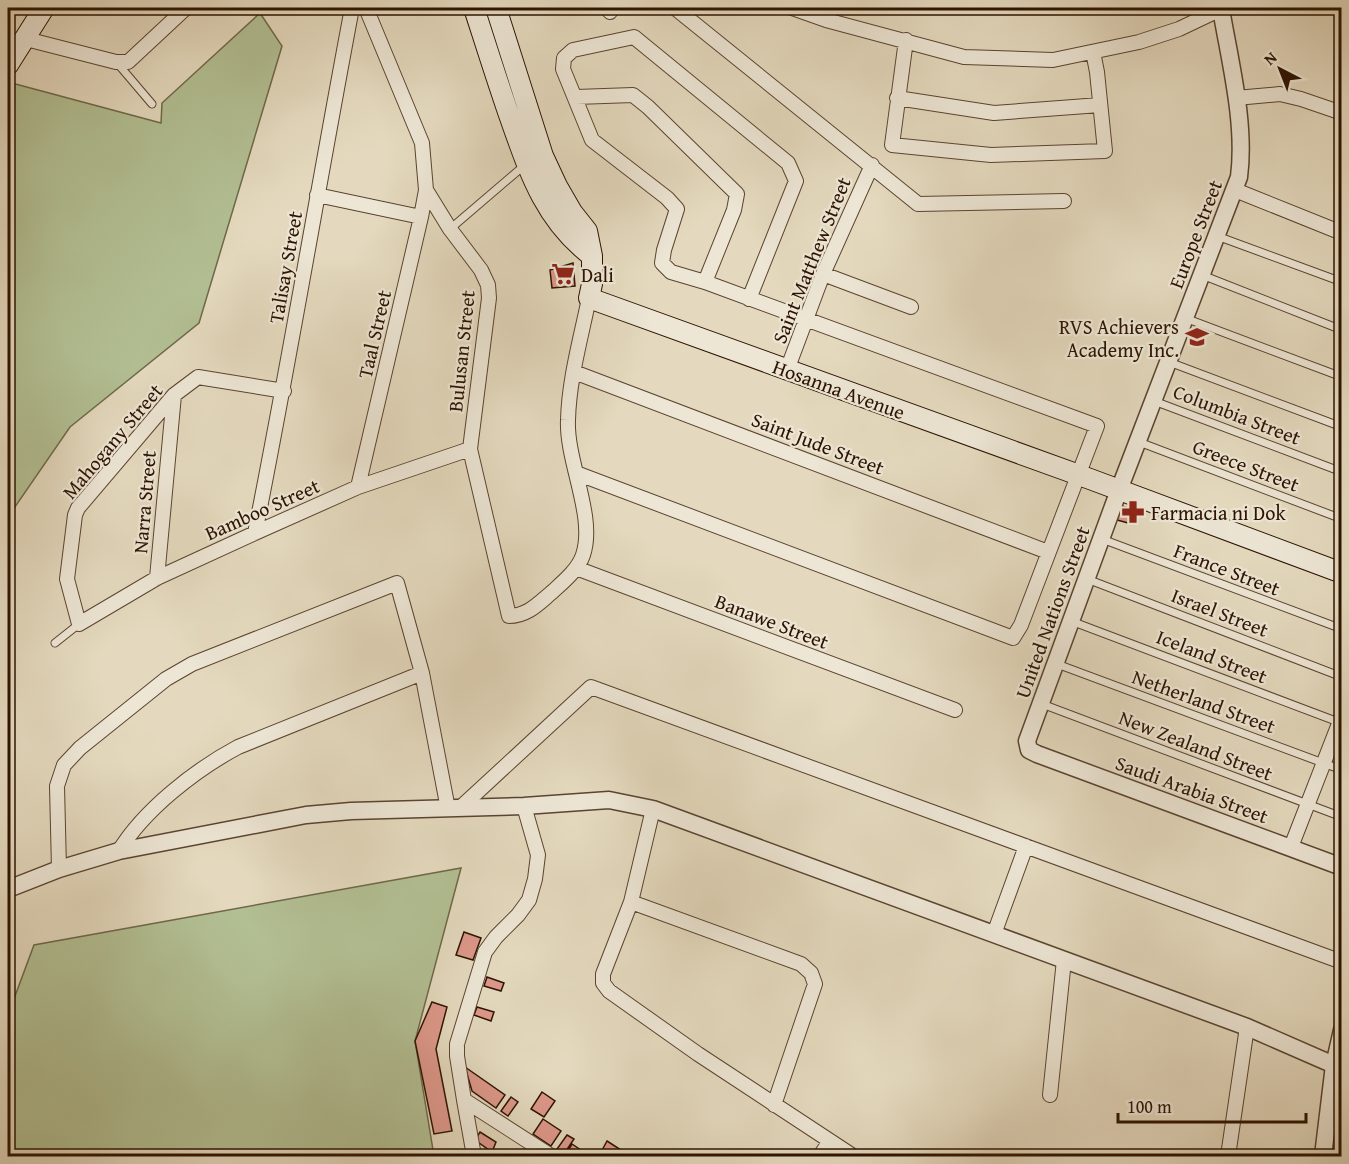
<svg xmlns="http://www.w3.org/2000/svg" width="1349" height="1164" viewBox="0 0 1349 1164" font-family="'Gentium Book Plus',serif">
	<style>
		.green { fill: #b2bf93; stroke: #6f694a; stroke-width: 1.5 }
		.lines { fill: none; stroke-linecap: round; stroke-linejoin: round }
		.stream { stroke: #6d7670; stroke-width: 4 }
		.building { fill: #de988b; stroke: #2c1300; stroke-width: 1.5 }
		.service-casing { stroke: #5a4430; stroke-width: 9 }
		.minor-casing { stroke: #5a4430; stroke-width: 16 }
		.tertiary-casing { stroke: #5a4430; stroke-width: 19 }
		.secondary-casing { stroke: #2c1300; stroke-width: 22 }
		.service { stroke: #ede6d5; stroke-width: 7 }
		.minor { stroke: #ede6d5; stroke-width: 14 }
		.tertiary { stroke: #ede6d5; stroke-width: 16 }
		.secondary { stroke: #ede6d5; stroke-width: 20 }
		.labels { text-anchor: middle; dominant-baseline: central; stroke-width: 4.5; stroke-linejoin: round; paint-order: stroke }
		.street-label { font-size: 20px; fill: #2c1300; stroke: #ede6d5 }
		.poi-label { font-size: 20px; fill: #2c1300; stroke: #ede6d5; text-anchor: start }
	</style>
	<rect width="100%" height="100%" fill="#e4d9be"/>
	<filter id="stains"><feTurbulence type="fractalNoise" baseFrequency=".00333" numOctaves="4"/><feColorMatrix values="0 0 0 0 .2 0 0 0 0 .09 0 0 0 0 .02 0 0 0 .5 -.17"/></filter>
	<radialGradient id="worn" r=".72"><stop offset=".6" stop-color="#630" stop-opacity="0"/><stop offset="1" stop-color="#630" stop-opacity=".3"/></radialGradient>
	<path class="green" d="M260 13 282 46 199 323 70 427 8 517V82L161 123 162 103Z
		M461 868 415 1041 434 1156H8V1015L34 945Z"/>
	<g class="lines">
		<path class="stream" d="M8 925V927"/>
	</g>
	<path class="building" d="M573 263 575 286 552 288 550 270Z
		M1121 506 1136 510 1132 524 1117 520Z
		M464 932 481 938 473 960 456 955Z
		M487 977 504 983 501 991 484 986Z
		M432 1002 447 1007 436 1049 452 1131 434 1134 415 1041Z
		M477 1007 494 1012 491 1021 474 1015Z
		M465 1067 505 1095 496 1108 472 1091Z
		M542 1092 555 1101 544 1117 531 1109Z
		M511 1097 518 1102 508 1116 501 1111Z
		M543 1119 561 1131 551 1146 533 1134Z
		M480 1132 496 1142 492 1152 475 1140Z
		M567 1135 574 1139 564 1154 557 1149Z
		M607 1141 621 1150 617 1156H604L600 1154Z
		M572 1144 590 1156H570L566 1154Z"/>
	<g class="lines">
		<g class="service-casing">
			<path id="service" d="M118 64 152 104
				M450 229 526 164
				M1217 236 1342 282
				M1202 275 1342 330
				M1185 318 1342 377
				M1169 362 1342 427
				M1154 401 1342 472
				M1139 442 1342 519
				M1102 539 1342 629
				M1087 579 1342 677
				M1071 621 1341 723
				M55 643 79 624
				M1057 664 1342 770
				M1042 704 1342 817"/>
		</g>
		<g class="minor-casing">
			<path id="minor" d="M366 8 422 143 426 190 450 229 481 270 488 285 489 298 470 449 509 616C527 616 538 604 551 593 563 582 578 570 583 555 596 517 566 461 568 420 569 379 581 338 589 298
				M607 8 610 12
				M675 8 918 204 1064 201
				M792 8 826 20 964 57 1053 60 1139 42 1179 29 1221 9
				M26 39 116 62H128L186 8
				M906 40 892 145 991 155 1105 151 1097 72 1093 52
				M576 97 633 95 648 107 737 194 734 210 705 282
				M897 98 994 113 1100 105
				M1236 98 1280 94 1301 99 1342 113
				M1235 190 1342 233
				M317 195 421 217
				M823 274 911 307
				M787 370 823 274 872 165
				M574 372 1048 552
				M284 391 198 377 174 395 78 508 75 515 67 579 79 624 157 578 255 533 358 487 470 449
				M576 473 1013 638 1021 625 1097 426 705 282 671 272 662 263 664 250 677 209 667 198 592 140 563 69 564 58 573 50 634 37 788 163 796 181 749 299
				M358 487 421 217 426 190
				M255 533C290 358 319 182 352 8
				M576 568 955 710
				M157 578 174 395
				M524 806 538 855 535 879 529 900 518 915 496 937 485 952 457 1044V1056L464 1100 551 1156
				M460 808 591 687 1342 962
				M653 809 631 902 603 974V983L609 991 698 1054 853 1156
				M1291 847 1342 716
				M119 851C144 810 195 770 238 747L422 673
				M59 869 57 786 64 765 80 748 166 679 192 664 397 583 422 673 448 809
				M631 902 801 964 811 973 815 984 774 1105
				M994 934 1026 846
				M1050 1095 1064 960
				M464 1100 474 1156
				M820 1156 830 1141
				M1228 1156 1247 1027"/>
		</g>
		<g class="tertiary-casing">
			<path id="tertiary" d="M1224 8 1221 9C1230 62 1246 124 1239 177L1119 490 1027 741 1029 750 1037 754 1342 867
				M8 889 59 869 119 851 306 815 351 811 524 806 609 800 653 809 1247 1027 1334 1065
				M1323 1156 1334 1065 1342 1030"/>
		</g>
		<g class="secondary-casing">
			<path id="secondary" d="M474 8C485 42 496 77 508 112 528 168 543 219 592 256
				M496 8 543 156 557 186 572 212 587 231 592 256V284L589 298 1090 479 1342 573
				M8 65 44 8"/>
		</g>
		<use href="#service" class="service"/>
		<use href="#minor" class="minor"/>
		<use href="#tertiary" class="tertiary"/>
		<use href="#secondary" class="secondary"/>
	</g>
	<defs>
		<g id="supermarket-bare" transform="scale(1.8)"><path d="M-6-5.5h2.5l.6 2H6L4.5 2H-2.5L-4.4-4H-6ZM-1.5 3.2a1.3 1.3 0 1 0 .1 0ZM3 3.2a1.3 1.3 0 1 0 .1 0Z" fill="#8f2418" stroke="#ede6d5" stroke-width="2.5" paint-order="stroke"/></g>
		<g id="school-bare" transform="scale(1.8)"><path d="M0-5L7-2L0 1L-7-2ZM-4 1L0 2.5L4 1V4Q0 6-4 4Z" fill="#8f2418" stroke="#ede6d5" stroke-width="2.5" paint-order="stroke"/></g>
		<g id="pharmacy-bare" transform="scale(1.8)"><path d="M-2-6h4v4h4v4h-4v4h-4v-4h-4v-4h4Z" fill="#8f2418" stroke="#ede6d5" stroke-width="2.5" paint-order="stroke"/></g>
	</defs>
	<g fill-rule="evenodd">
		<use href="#supermarket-bare" x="563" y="274"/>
		<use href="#school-bare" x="1197" y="337"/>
		<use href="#pharmacy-bare" x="1133" y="512"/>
	</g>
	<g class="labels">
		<g class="street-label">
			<text transform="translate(1195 234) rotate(-69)">Europe Street</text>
			<text transform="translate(811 260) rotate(-68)">Saint Matthew Street</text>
			<text transform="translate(285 267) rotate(-80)">Talisay Street</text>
			<text transform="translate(374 334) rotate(-77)">Taal Street</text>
			<text transform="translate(461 351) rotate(-84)">Bulusan Street</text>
			<text transform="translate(839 389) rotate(20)">Hosanna Avenue</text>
			<text transform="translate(1237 414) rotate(21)">Columbia Street</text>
			<text transform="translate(112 441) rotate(-50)">Mahogany Street</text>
			<text transform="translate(818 443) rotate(21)">Saint Jude Street</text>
			<text transform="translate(1246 465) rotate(21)">Greece Street</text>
			<text transform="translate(144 502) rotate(-85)">Narra Street</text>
			<text transform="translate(262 509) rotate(-24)">Bamboo Street</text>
			<text transform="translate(1227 569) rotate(21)">France Street</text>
			<text transform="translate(1052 612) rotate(-70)">United Nations Street</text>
			<text transform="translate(1220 612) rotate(21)">Israel Street</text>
			<text transform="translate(772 621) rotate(21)">Banawe Street</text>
			<text transform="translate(1212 656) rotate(21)">Iceland Street</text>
			<text transform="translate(1204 701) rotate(20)">Netherland Street</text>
			<text transform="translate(1196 745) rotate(21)">New Zealand Street</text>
			<text transform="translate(1192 789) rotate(20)">Saudi Arabia Street</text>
		</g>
		<g class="poi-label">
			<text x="581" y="274">Dali</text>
			<text x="1179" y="326" text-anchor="end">RVS Achievers<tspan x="1179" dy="23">Academy Inc.</tspan></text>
			<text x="1151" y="512">Farmacia ni Dok</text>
		</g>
	</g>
	<rect width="1349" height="1164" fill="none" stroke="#e4d9be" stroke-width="30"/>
	<rect x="9" y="9" width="1331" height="1146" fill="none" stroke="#2c1300" stroke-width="3"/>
	<rect x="15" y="15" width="1319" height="1134" fill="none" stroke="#2c1300" stroke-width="1.5"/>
	<g transform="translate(1280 69) rotate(318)" stroke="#ede6d5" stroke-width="4.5" paint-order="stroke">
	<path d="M0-4.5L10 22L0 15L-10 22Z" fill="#2c1300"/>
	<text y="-9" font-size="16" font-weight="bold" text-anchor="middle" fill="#2c1300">N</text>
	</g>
	<path d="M1118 1113v9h188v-9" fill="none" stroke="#2c1300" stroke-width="3"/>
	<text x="1127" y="1113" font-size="18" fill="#2c1300" stroke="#ede6d5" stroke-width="4.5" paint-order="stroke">100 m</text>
	<rect width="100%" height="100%" filter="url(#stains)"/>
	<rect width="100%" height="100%" fill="url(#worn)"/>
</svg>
